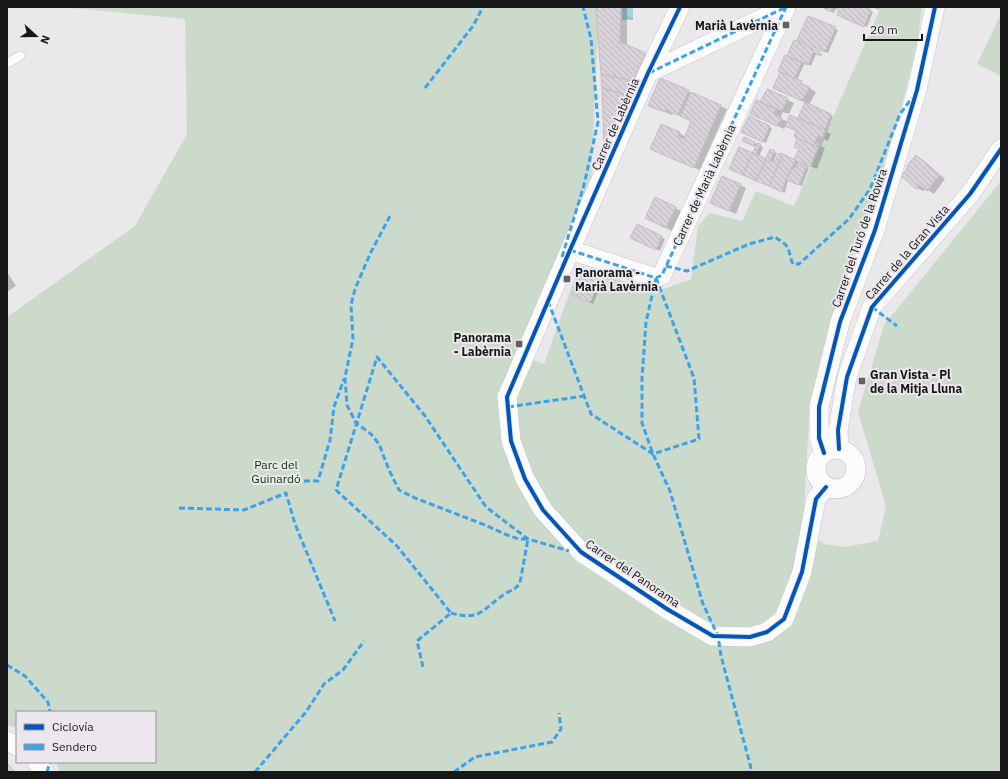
<svg xmlns="http://www.w3.org/2000/svg" width="1008" height="779" viewBox="0 0 1008 779" font-family="'IBM Plex Sans',sans-serif">
	<style>
		.park { fill: #ccdacc }
		.water { fill: url(#water-ripples) }
		.shadow { fill: #0003; fill-rule: evenodd }
		.building { fill: url(#building-back-hatch); stroke: #c1bfc2 }
		.lines { fill: none; stroke-linecap: round; stroke-linejoin: round }
		.lane-casing { stroke: #c6c4c6; stroke-width: 10 }
		.street-casing { stroke: #c6c4c6; stroke-width: 20 }
		.lane { stroke: #fcfcfc; stroke-width: 9 }
		.street { stroke: #fcfcfc; stroke-width: 19 }
		.quiet { stroke: #3da2ea; stroke-width: 3; stroke-dasharray: 6 3; stroke-linecap: butt }
		.cycleway-casing { stroke: #ebe7ec; stroke-width: 6 }
		.cycleway { stroke: #0057b8; stroke-width: 4 }
		.poi-dot { fill: #626062; stroke: #ebe7ec; stroke-width: 1.5 }
		.labels { text-anchor: middle; dominant-baseline: central; stroke-width: 4; stroke-linejoin: round; paint-order: stroke }
		.poi-label { font-size: 12px; font-weight: bold; fill: #181718; stroke: #ebe7ec; text-anchor: end }
		.street-label { font-size: 12px; fill: #181718; stroke: #ebe7ec }
		.park-label { font-size: 12px; fill: #003809; stroke: #ebe7ec }
	</style>
	<defs>
		<pattern id="water-ripples" width="26" height="14" patternUnits="userSpaceOnUse"><rect width="26" height="14" fill="#a6d0da"/><path d="M2 4q2-2 4 0t4 0M15 11q2-2 4 0t4 0" fill="none" stroke="#8eb2ba"/></pattern>
		<pattern id="building-back-hatch" width="6" height="6" patternUnits="userSpaceOnUse"><rect width="6" height="6" fill="#dad2db"/><path d="M-1 5l2 2M0 0l6 6M5-1l2 2" fill="none" stroke="#bab4bb"/></pattern>
	</defs>
	<rect width="100%" height="100%" fill="#eae8eb"/>
	<path class="park" d="M62 7H599L591 183 521 356 544 364 579 266 655 292 691 279 698 226 710 213 742 221 756 191 794 206 881 7H922L917 46 903 100 872 205 838 296 810 401 803 528 824 544 844 547 878 541 886 506 858 412 884 325 1001 181V772H60L56 762H155V712H17V728L7 725V317L135 226 187 134 185 19Z
		M1001 14V76L977 64Z"/>
	<path class="water" d="M622 7H633V20H622Z"/>
	<path class="shadow" d="M597 7H627V46L652 57 612 148 605 144 602 61Z
		M820 7H862L873 12 867 27 841 16 840 10 836 8 834 13Z
		M872 7H880L879 10Z
		M809 17 838 30 828 53 801 41Z
		M794 42 822 54 821 56 816 54 811 66 805 63 797 80 816 92 809 105 833 116 827 132 831 134 828 141 824 139 821 146 825 148 817 169 805 164V166L809 168 802 186 788 180 785 193 733 170 753 154 757 147 746 142 754 143 763 147 759 157 767 160 774 152 777 153 773 163 795 161 800 149 797 131 786 125 784 129 757 117 761 103 768 90 794 103 789 114 783 112 780 118 788 122 798 119 806 103 774 88ZM799 161 803 164 795 169Z
		M661 79 727 109 700 170 657 152 679 133 686 137 692 121 673 113 672 115 649 105Z
		M769 127 772 128 766 143 745 134Z
		M916 156 923 160 945 179 934 194 926 189 923 191 917 188 910 167Z
		M740 185 746 188 736 214 718 206Z
		M675 208 685 213 676 233 647 218Z
		M638 225 665 239 660 251 634 239Z
		M7 272 16 286 7 292Z
		M600 279 603 281 593 304 576 296Z
		M7 763 8 764 15 772H7Z"/>
	<path class="building" d="M596 7H621L620 42 646 53 633 81 601 74 596 11H597Z
		M829 7H865L871 10 864 27 837 15 839 10 833 7 831 12 827 10Z
		M808 16 836 27 825 52 797 40Z
		M794 40 820 52 818 55 813 53 808 65 787 56Z
		M785 55 802 62 795 78 778 71Z
		M780 72 802 81 801 84 810 87 802 101 773 88Z
		M601 74 633 81 627 95 602 88Z
		M660 78 689 90 678 115 666 110 665 112 648 106Z
		M602 88 627 95 605 145H604Z
		M767 89 788 98 782 111 760 102Z
		M691 92 721 105 694 168 650 149 661 124 680 132 678 136 684 139 691 121 680 116Z
		M756 100 776 109 774 114 782 118 777 126 750 114Z
		M805 102 831 114 825 130 798 118Z
		M790 115 825 130 822 138 818 136 815 142 819 144 818 147 794 137 796 131 785 126Z
		M749 116 770 126 763 142 741 132Z
		M744 137 755 142 753 146 742 141Z
		M797 138 818 147 810 167 794 160 799 149 794 147Z
		M757 143 761 144 756 154 766 159 756 181 743 175Z
		M739 147 753 153 743 175 729 169Z
		M770 149 775 151 770 161 775 162 779 153 783 154 769 186 756 181Z
		M783 154 796 160 786 180 782 192 769 186Z
		M916 155 940 175 927 191 919 185 916 189 901 176 908 168 907 166Z
		M801 163 807 166 799 185 786 180 790 171Z
		M722 176 741 184 729 211 710 203Z
		M655 197 676 207 666 228 645 218Z
		M637 224 662 236 656 250 630 238Z
		M583 270 601 278 590 303 572 295Z
		M7 763 13 770 10 772H7Z"/>
	<g class="lines">
		<g class="lane-casing">
			<path id="lane" d="M7 63 20 56"/>
		</g>
		<g class="street-casing">
			<path id="street" d="M680 7 648 73 570 250 507 397 511 441 525 479 543 510 581 552 667 609 713 636 750 637 767 632 784 619 802 572 816 499 826 487
				M648 73 786 7
				M570 250 656 278 662 275 786 7
				M839 449 838 430 847 377 872 307 970 194 1001 149
				M816 469a20 20 0 1 1 40 0a20 20 0 1 1-40 0Z
				M824 453 819 438V407L840 322 875 230 917 90 935 7
				M7 741 17 746
				M37 762 44 772"/>
		</g>
		<use href="#lane" class="lane"/>
		<use href="#street" class="street"/>
		<path class="quiet" d="M649 73 786 7
			M425 88 473 26 483 7
			M390 216 371 252 355 289 351 305 353 339 345 377 347 405 356 423 371 434 379 444 389 470 399 490 415 498 485 525 507 535 519 539H528L520 583C516 589 512 590 506 593 483 608 481 622 451 613
			M570 250 656 278 662 275 786 7
			M562 257 584 185 598 122 591 39 583 7
			M666 266 687 271 749 244 775 237C779 240 785 243 788 248 790 253 790 258 793 264H799L849 219 870 189 900 114 912 98
			M656 278 646 322 642 378V423L653 454 670 491 703 604 718 636 721 656 752 772
			M548 301 591 414 653 454 699 439 694 378 656 278
			M872 307 897 326
			M508 407 584 396
			M295 481H318L330 440 334 407 344 379
			M179 508 244 510 286 493 295 524 335 621
			M7 665 25 676 48 702 50 712
			M423 667 417 641 451 613 397 546 336 490 377 357 425 416 486 507 528 539 569 551
			M47 772 50 762
			M255 772 306 712 324 684 343 670 364 641
			M454 772 475 757 552 742 561 729 559 713"/>
		<g class="cycleway-casing">
			<path id="cycleway" d="M680 7 648 73 570 250 507 397 511 441 525 479 543 510 581 552 667 609 713 636 750 637 767 632 784 619 802 572 816 499 826 487
				M839 449 838 430 847 377 872 307 970 194 1001 149
				M824 453 819 438V407L840 322 875 230 917 90 935 7"/>
		</g>
		<use href="#cycleway" class="cycleway"/>
	</g>
	<g class="poi-dot">
		<rect x="782" y="21" width="8" height="8" rx="2"/>
		<rect x="563" y="275" width="8" height="8" rx="2"/>
		<rect x="515" y="340" width="8" height="8" rx="2"/>
		<rect x="858" y="377" width="8" height="8" rx="2"/>
	</g>
	<g class="labels">
		<g class="poi-label">
			<text x="778" y="25">Marià Lavèrnia</text>
			<text x="575" y="272" text-anchor="start">Panorama -<tspan x="575" dy="14">Marià Lavèrnia</tspan></text>
			<text x="511" y="337">Panorama<tspan x="511" dy="14">- Labèrnia</tspan></text>
			<text x="870" y="374" text-anchor="start">Gran Vista - Pl<tspan x="870" dy="14">de la Mitja Lluna</tspan></text>
		</g>
		<g class="street-label">
			<text transform="translate(615 124) rotate(-66)">Carrer de Labèrnia</text>
			<text transform="translate(704 185) rotate(-65)">Carrer de Marià Labèrnia</text>
			<text transform="translate(859 238) rotate(-71)">Carrer del Turó de la Rovira</text>
			<text transform="translate(907 252) rotate(-49)">Carrer de la Gran Vista</text>
			<text transform="translate(633 573) rotate(34)">Carrer del Panorama</text>
		</g>
		<g class="park-label">
			<text x="276" y="464">Parc del<tspan x="276" dy="14">Guinardó</tspan></text>
		</g>
	</g>
	<rect width="1008" height="779" fill="none" stroke="#181718" stroke-width="16"/>
	<rect x="16" y="711" width="140" height="52" fill="#ebe7ec" stroke="#979497"/>
	<rect x="24" y="724" width="20" height="6" fill="#0057b8" stroke="#979497"/>
	<text x="52" y="731" font-size="12" fill="#181718">Ciclovía</text>
	<rect x="24" y="744" width="20" height="6" fill="#3da2ea" stroke="#979497"/>
	<text x="52" y="751" font-size="12" fill="#181718">Sendero</text>
	<g transform="translate(36 36) rotate(111)" stroke="#ebe7ec" stroke-width="3" paint-order="stroke">
	<path d="M0-3L7 15L0 10L-7 15Z" fill="#181718"/>
	<text y="-6" font-size="11" font-weight="bold" text-anchor="middle" fill="#181718">N</text>
	</g>
	<path d="M864 34v6h58v-6" fill="none" stroke="#181718" stroke-width="2"/>
	<text x="870" y="34" font-size="12" fill="#181718" stroke="#ebe7ec" stroke-width="3" paint-order="stroke">20 m</text>
</svg>
